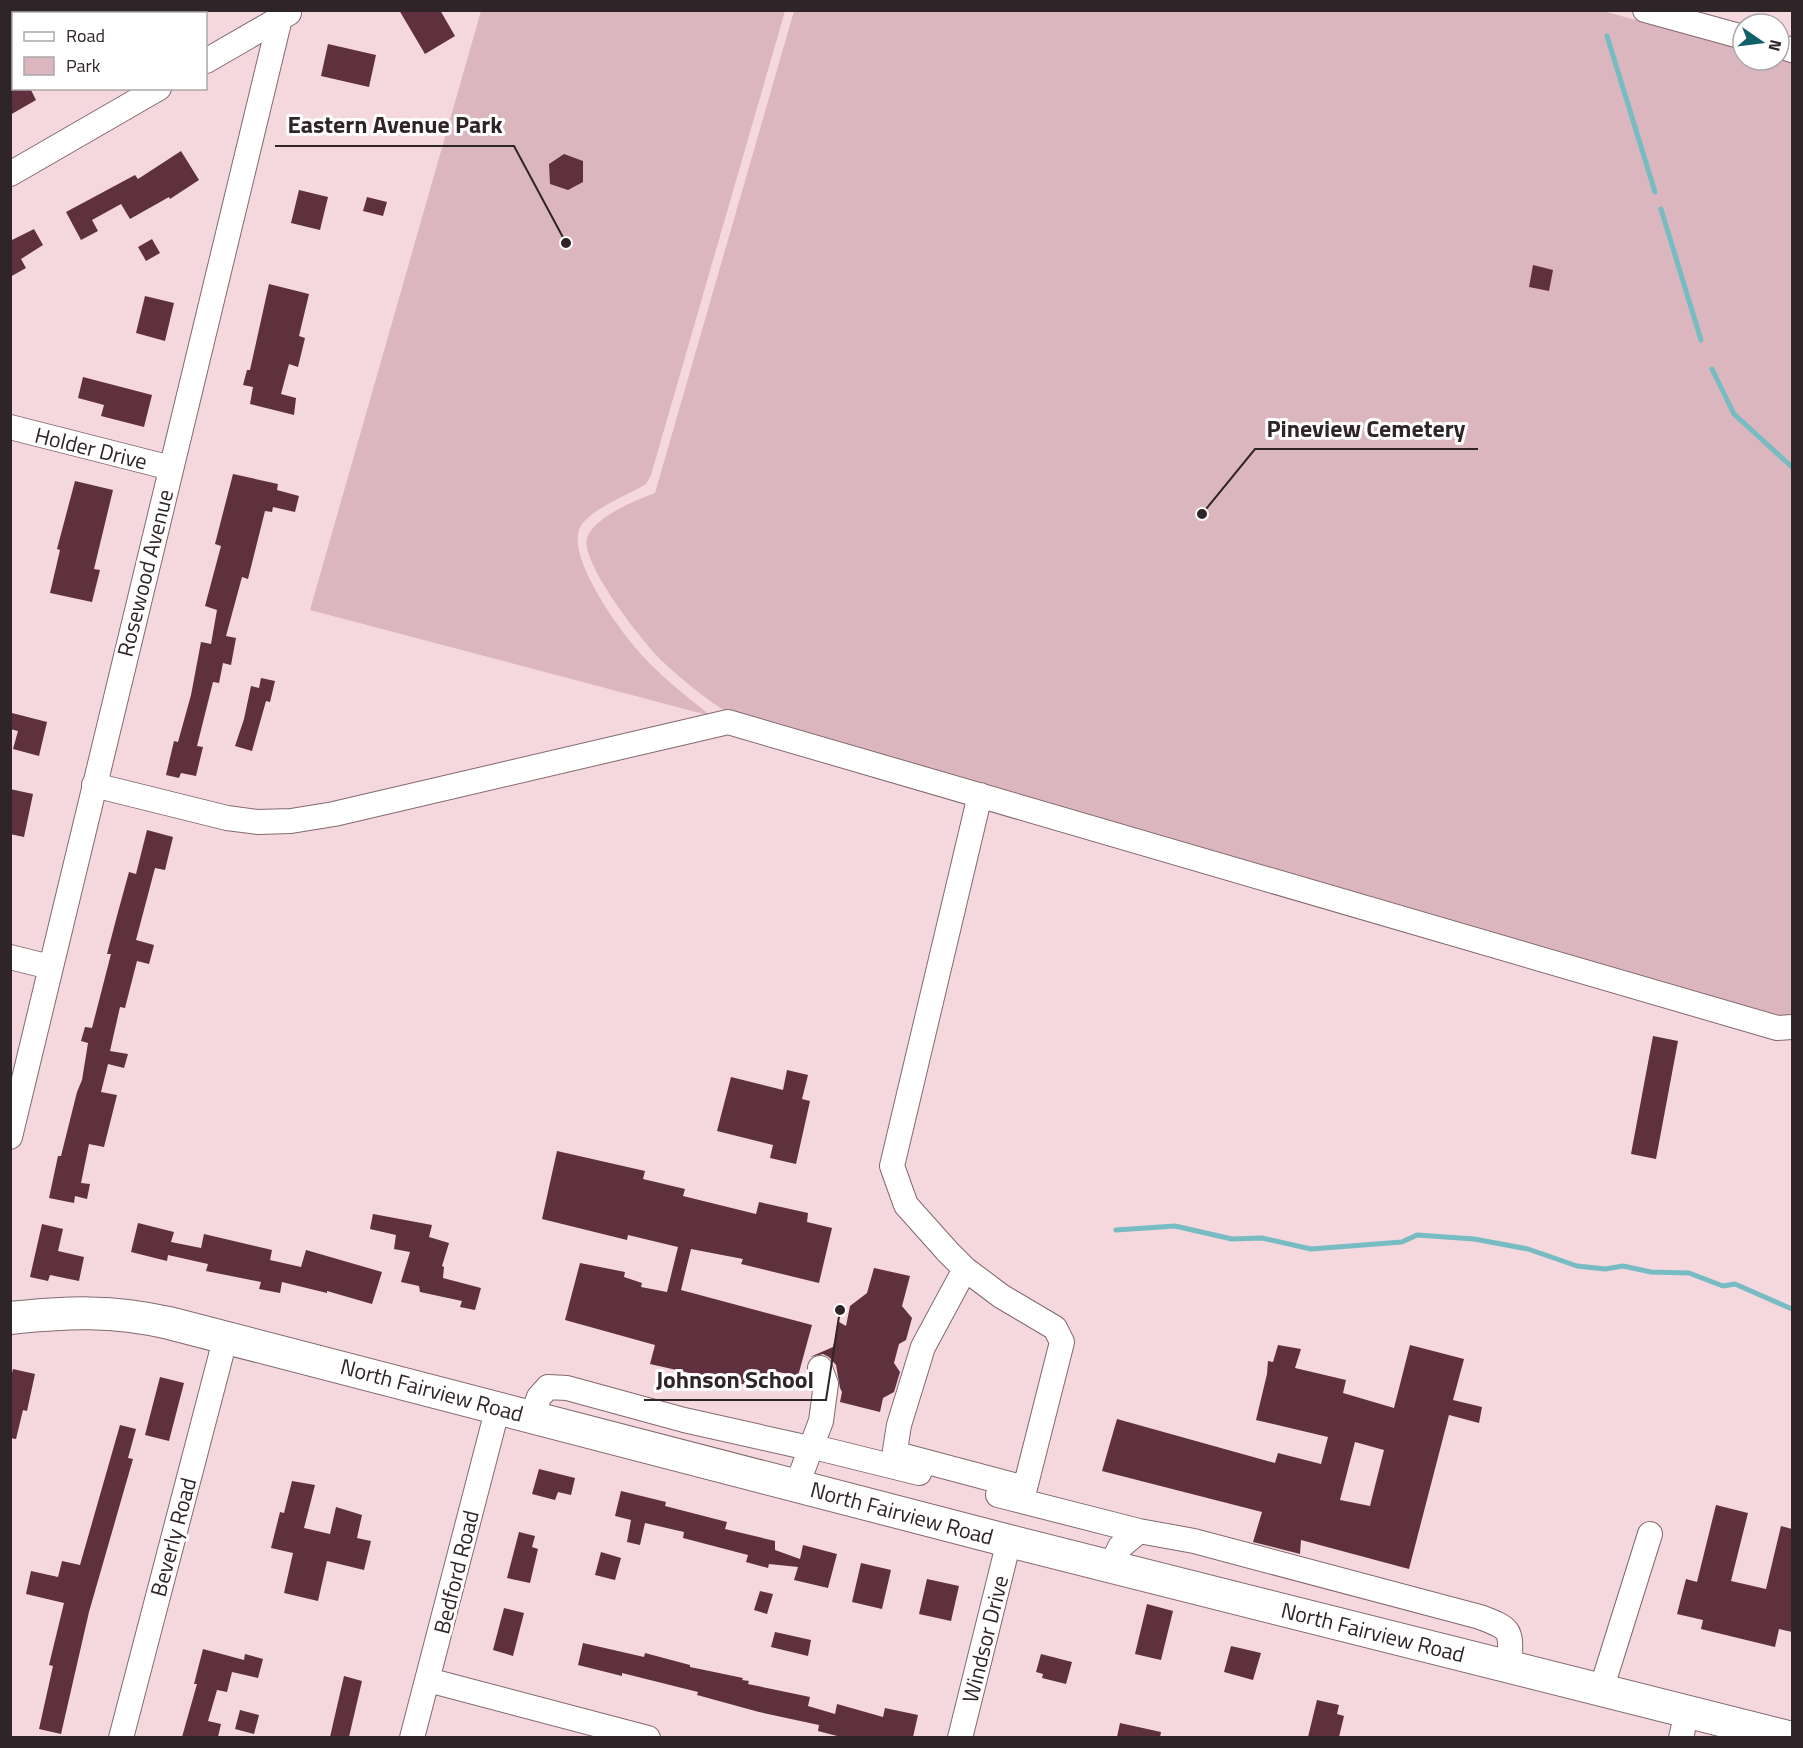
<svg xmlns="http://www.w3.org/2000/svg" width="1803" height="1748" viewBox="0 0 1803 1748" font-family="'Titillium Web',sans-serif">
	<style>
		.green { fill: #dcb6be }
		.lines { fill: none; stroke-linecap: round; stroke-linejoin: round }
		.stream { stroke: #77bbc3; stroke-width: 5 }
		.building { fill: #5f303d; fill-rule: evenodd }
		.minor-casing { stroke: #82696e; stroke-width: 26 }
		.major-casing { stroke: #82696e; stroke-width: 34 }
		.minor { stroke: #fff; stroke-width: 24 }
		.major { stroke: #fff; stroke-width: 32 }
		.labels { text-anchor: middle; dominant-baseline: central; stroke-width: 6; stroke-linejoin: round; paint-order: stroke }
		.street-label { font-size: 22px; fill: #2f2427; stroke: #fff }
		.leader { fill: none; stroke: #2f2427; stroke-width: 2 }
		.callout-dot { fill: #2f2427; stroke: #fff; stroke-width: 2 }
		.callout-label { font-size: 24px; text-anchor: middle; font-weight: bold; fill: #2f2427; stroke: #fff; stroke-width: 6; stroke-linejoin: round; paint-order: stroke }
	</style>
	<rect width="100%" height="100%" fill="#f5d8de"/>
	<path class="green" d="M481 11H785L651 475 646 484C629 495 586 510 579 530 569 559 615 623 633 645 655 672 684 694 711 716L310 610Z
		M794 11H1603L1743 49V60H1779V58L1792 62V1023L733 715C708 702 684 681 663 662 644 644 580 563 587 538 594 517 636 500 655 493Z"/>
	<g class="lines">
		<path class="stream" d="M1607 36 1655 192
			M1661 209 1701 340
			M1712 369 1734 414 1792 467
			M1116 1230 1175 1226 1232 1239 1262 1238 1311 1249 1402 1242 1417 1235 1474 1239 1528 1249 1577 1266 1605 1269 1623 1266 1651 1272 1689 1273 1723 1286 1735 1284 1792 1309"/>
	</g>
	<path class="building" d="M399 10H440L455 36 425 54Z
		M328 44 376 55 369 87 321 76Z
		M10 88H30L36 100 10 115Z
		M181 151 199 180 170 199 169 197 130 219 121 204 92 220 98 231 81 240 66 212 135 175 138 179Z
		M564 154 583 161V182L568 190 550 184 549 164Z
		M299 190 328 197 320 230 291 223Z
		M367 197 387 202 383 216 363 211Z
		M34 229 43 245 21 259 26 268 10 277V241Z
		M152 239 160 253 146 261 138 247Z
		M1533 265 1553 270 1549 291 1529 287Z
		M269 284 309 294 299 336 305 338 298 367 289 364 281 394 296 398 294 415 250 404 253 387 243 385 247 370H250Z
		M145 296 174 303 165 341 136 333Z
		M83 377 152 395 144 427 101 416 104 405 78 398Z
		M233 474 278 484 277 490 299 496 295 512 273 507 272 512 265 511 248 579 242 577 226 636 236 638 231 665 223 663 219 683 213 682 197 746 203 747 196 776 181 773 179 778 166 775 174 741 178 742 191 695 201 642 211 644 217 610 205 606 221 546 215 544Z
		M75 481 113 490 94 569 100 570 92 602 50 593 60 550 57 549Z
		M261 678 275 681 270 702 266 701 252 751 235 746 244 719 251 686 259 688Z
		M12 713 47 722 39 756 13 749 18 731 10 729Z
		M10 789 33 794 24 837 10 834Z
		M147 830 173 837 165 870 155 868 136 940 154 945 149 964 137 961 125 1008 120 1007 110 1051 128 1054 124 1068 108 1064 101 1092 117 1095 104 1147 89 1144 81 1183 90 1184 87 1199 75 1196 74 1203 49 1198 58 1156H61L77 1092 82 1080 88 1043 81 1041 85 1027 92 1028 111 954H107L118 912 129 872 136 874Z
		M1653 1036 1678 1041 1656 1159 1631 1154Z
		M787 1070 808 1075 802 1099 810 1101 796 1164 770 1158 773 1145 717 1131 731 1077 783 1090Z
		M557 1151 645 1171 643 1179 685 1189 683 1196 756 1214 759 1202 808 1213 807 1222 832 1228 819 1283 741 1264 743 1259 691 1249 681 1290 812 1325 798 1376 769 1370 764 1388 725 1381 650 1364 655 1345 565 1320 580 1263 625 1272 624 1277 642 1283 641 1287 667 1292 678 1247 628 1235 627 1240 542 1219Z
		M373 1214 432 1225 429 1237 449 1243 442 1266 444 1267 443 1278 481 1288 475 1310 460 1307 462 1301 420 1292 419 1286 401 1282 410 1252 394 1249 396 1235 370 1229Z
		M138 1223 174 1232 171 1242 201 1248 204 1234 272 1250 270 1260 301 1267 306 1250 382 1272 372 1304 327 1291V1293L282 1282 280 1293 259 1289 261 1282 206 1271 208 1264 168 1255 167 1261 131 1252Z
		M42 1224 63 1229 58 1251 84 1257 79 1281 50 1275 48 1281 30 1277Z
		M874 1268 910 1276 902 1306 912 1318 906 1340 899 1344 894 1363 900 1372 894 1392 883 1398 880 1412 840 1402 842 1392 840 1388 836 1365 829 1357 823 1354 810 1357 833 1347 839 1322 846 1326 850 1306 867 1293Z
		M1278 1345 1301 1349 1295 1368 1346 1380 1343 1393 1394 1408 1410 1345 1464 1359 1453 1400 1482 1407 1479 1423 1449 1415 1409 1569 1301 1540 1300 1554 1253 1542 1262 1512 1102 1471 1117 1419 1275 1463 1278 1453 1321 1464 1328 1437 1256 1420 1267 1374 1268 1361 1273 1362ZM1355 1442 1384 1450 1370 1506 1340 1500Z
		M13 1369 35 1374 27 1411 23 1410 16 1439 10 1438V1381Z
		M160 1377 184 1383 169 1441 145 1435Z
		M120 1425 136 1429 128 1458 133 1459 89 1612 61 1734 39 1729 53 1666 49 1665 64 1603 26 1594 31 1571 58 1577 62 1561 80 1565Z
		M539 1469 575 1478 571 1495 558 1492 555 1500 532 1494Z
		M292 1481 315 1485 304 1528 330 1534 336 1507 362 1515 357 1538 371 1541 364 1570 327 1561 318 1601 284 1593 293 1553 271 1548 280 1512 284 1513Z
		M621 1491 666 1502 665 1506 727 1522 725 1529 775 1541V1550L800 1559 803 1545 837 1554 828 1588 794 1580 798 1567 769 1564 768 1568 746 1562 748 1555 683 1538 684 1532 645 1523 640 1545 627 1542 631 1520 615 1516Z
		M1716 1505 1748 1513 1731 1581 1766 1589 1781 1526 1792 1529V1632L1779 1629 1775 1647 1701 1629 1703 1620 1677 1614 1686 1579 1697 1582Z
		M519 1532 535 1536 532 1547 538 1549 530 1583 507 1578Z
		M601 1552 621 1558 615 1580 595 1575Z
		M861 1563 891 1570 882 1609 852 1602Z
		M927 1579 959 1586 951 1621 919 1614Z
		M760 1591 773 1594 767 1614 754 1610Z
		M1147 1604 1173 1611 1161 1660 1135 1654Z
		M504 1608 524 1613 513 1656 493 1650Z
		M775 1632 811 1640 808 1656 771 1647Z
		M583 1643 644 1657 645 1653 690 1665V1667L743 1678 742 1680 749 1681 748 1684 810 1697 808 1706 835 1714 837 1704 883 1717 885 1708 918 1715 913 1737H841L818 1731 819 1725 759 1712 697 1695 698 1692 622 1673V1676L578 1665Z
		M1231 1646 1261 1653 1253 1680 1224 1672Z
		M203 1649 244 1660 245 1654 263 1659 258 1678 232 1672 227 1692 217 1690 208 1721 221 1724 218 1737H182L197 1684H194Z
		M1041 1654 1072 1662 1066 1684 1042 1678 1043 1674 1036 1672Z
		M344 1676 362 1681 349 1737H330Z
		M1317 1700 1339 1705 1337 1714 1344 1716 1339 1737H1308Z
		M240 1710 259 1715 254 1734 235 1729Z
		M1120 1723 1161 1732 1160 1737H1117Z"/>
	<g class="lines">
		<g class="minor-casing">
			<path id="minor" d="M1645 10 1743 37
				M1779 46 1792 50
				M206 61 289 13
				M10 174 159 88
				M10 427 171 468
				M94 785 227 818 258 822 291 821 334 814 728 722 1777 1028 1792 1027
				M10 957 50 967
				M10 1137 282 10
				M965 1269 923 1347 899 1425 895 1450 901 1455 1025 1488 1062 1342 1055 1328 1001 1296 965 1269 948 1252 906 1205 892 1166 980 795
				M532 1416 539 1397 548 1387 567 1388 684 1420 809 1448
				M810 1446 919 1473
				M797 1485 821 1421 826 1384 820 1368
				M998 1495 1139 1531 1194 1541 1480 1617C1515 1630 1510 1631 1510 1667
				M1111 1566 1120 1547 1139 1531
				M428 1680 648 1738
				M1601 1690 1650 1534
				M121 1738 226 1336
				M412 1738 498 1407
				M960 1738 1009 1541
				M1681 1738 1687 1711"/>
		</g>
		<g class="major-casing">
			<path id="major" d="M10 1318C69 1312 111 1310 169 1323L1009 1541 1792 1738"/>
		</g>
		<use href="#minor" class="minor"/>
		<use href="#major" class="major"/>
	</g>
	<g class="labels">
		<g class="street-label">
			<text transform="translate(91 448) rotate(14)">Holder Drive</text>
			<text transform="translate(145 573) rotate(-76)">Rosewood Avenue</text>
			<text transform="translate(432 1390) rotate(15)">North Fairview Road</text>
			<text transform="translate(902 1513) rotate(15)">North Fairview Road</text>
			<text transform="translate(173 1537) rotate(-75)">Beverly Road</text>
			<text transform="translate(456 1572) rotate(-76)">Bedford Road</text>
			<text transform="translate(1373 1632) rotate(14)">North Fairview Road</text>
			<text transform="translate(985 1639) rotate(-76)">Windsor Drive</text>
		</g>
	</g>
	<path class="leader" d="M566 243L514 146H275M1202 514L1255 449H1478M840 1310L826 1400H644"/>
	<g class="callout-dot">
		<circle cx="566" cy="243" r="6"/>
		<circle cx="1202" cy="514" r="6"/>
		<circle cx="840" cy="1310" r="6"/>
	</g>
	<g class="callout-label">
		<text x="395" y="133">Eastern Avenue Park</text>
		<text x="1366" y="437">Pineview Cemetery</text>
		<text x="735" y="1388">Johnson School</text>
	</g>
	<rect width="1803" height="1748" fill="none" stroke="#2f2427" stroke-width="24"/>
	<rect x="12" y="12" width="195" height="78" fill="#ffffff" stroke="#aca7a9" stroke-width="1.5"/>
	<rect x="24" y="32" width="30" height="9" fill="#ffffff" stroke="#aca7a9" stroke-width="1.5"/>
	<text x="66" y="42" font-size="18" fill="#2f2427">Road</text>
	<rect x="24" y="57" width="30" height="18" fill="#dcb6be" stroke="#aca7a9" stroke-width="1.5"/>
	<text x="66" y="72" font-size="18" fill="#2f2427">Park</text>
	<g transform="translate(1761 42) rotate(104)"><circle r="28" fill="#ffffff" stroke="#aca7a9" stroke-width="1.5"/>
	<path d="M0-4.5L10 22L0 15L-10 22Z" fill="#116169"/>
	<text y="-9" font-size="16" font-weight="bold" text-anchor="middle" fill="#2f2427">N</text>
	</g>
</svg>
